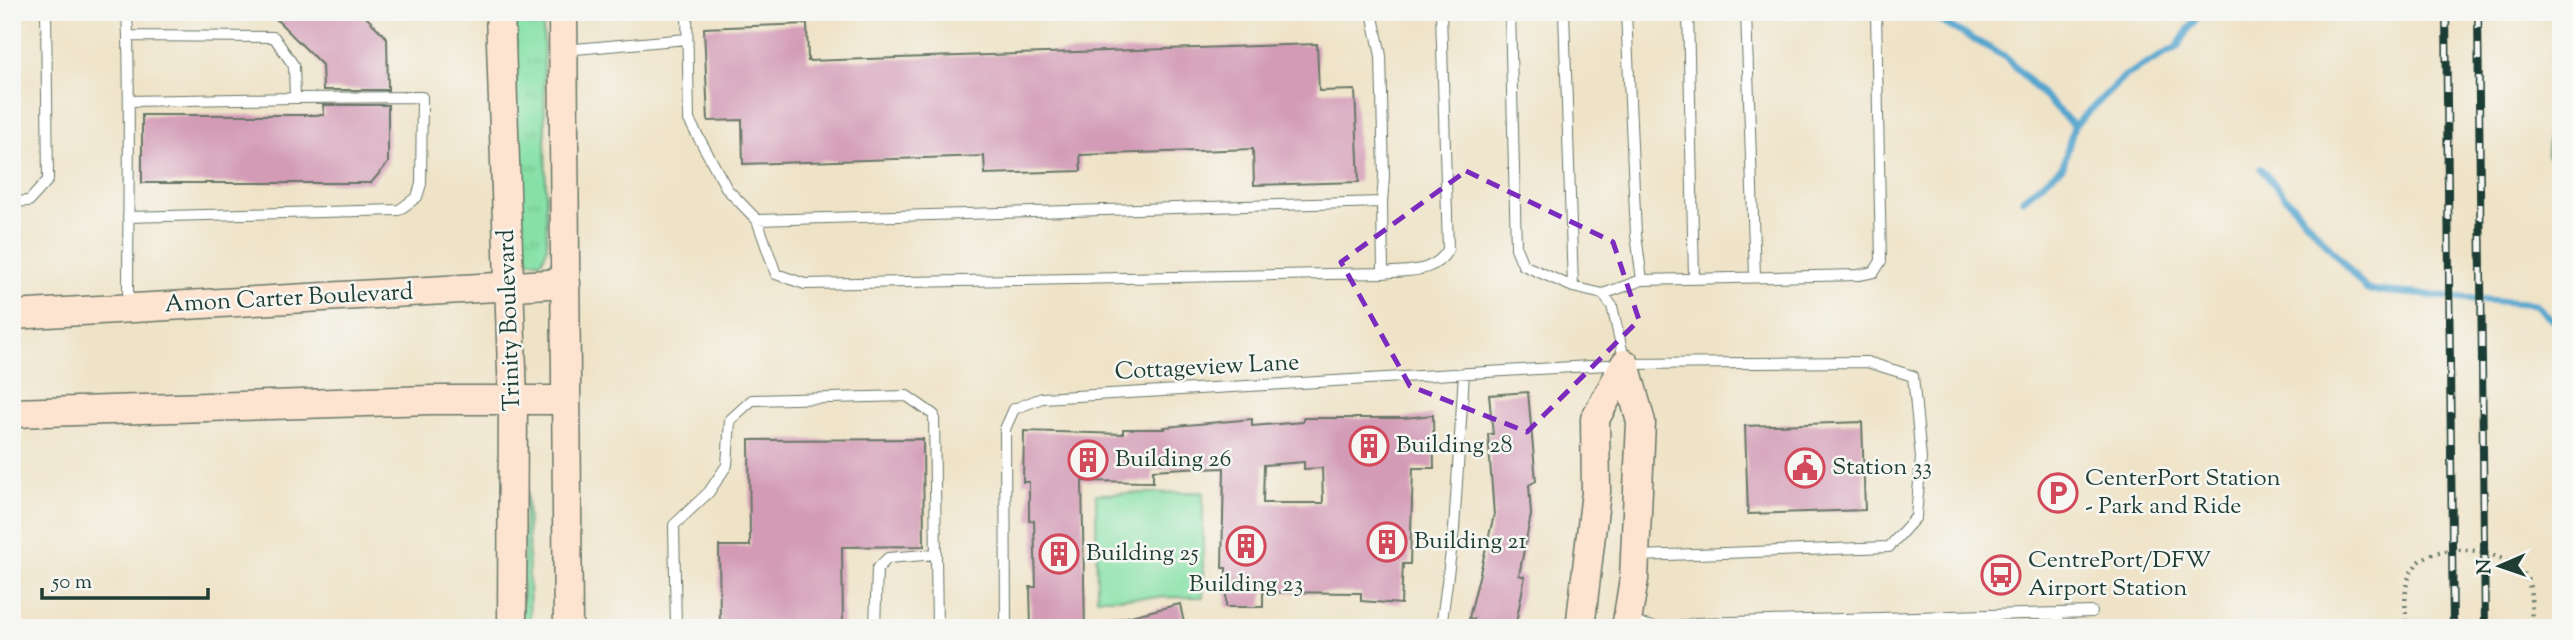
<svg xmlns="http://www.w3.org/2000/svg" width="2573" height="640" viewBox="0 0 2573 640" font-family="'Sorts Mill Goudy',serif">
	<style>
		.grass { fill: url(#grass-tufts); stroke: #538f6e; stroke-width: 2 }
		.forest { fill: url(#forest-firs); stroke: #467e60; stroke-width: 2 }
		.pitch { fill: #87e1a7; stroke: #538f6e; stroke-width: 2 }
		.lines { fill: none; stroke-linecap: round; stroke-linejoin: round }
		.stream { stroke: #52a4cd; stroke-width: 7 }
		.building { fill: #d39bb6; fill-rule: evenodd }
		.lane-casing { stroke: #687767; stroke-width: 12 }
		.secondary-casing { stroke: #687767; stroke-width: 31 }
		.path { stroke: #687767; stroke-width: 4.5; stroke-dasharray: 2 5; stroke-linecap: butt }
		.lane { stroke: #fff; stroke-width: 10 }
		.secondary { stroke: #fde4d0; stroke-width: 28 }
		.rail-casing { stroke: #1f3d34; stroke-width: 8 }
		.rail { stroke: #f6f6f2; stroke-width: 5; stroke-dasharray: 16; stroke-linecap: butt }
		.marked { fill: none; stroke: #7b2cbf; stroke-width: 5; stroke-dasharray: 14 9; stroke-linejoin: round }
		.labels { text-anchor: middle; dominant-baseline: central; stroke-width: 5; stroke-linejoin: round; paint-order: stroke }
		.street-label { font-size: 24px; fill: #1f3d34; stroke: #f6f6f2 }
		.poi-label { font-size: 24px; fill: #1f3d34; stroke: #f6f6f2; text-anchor: start }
	</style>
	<defs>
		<pattern id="grass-tufts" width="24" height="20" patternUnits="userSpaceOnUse" patternTransform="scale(1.75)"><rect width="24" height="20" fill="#87e1a7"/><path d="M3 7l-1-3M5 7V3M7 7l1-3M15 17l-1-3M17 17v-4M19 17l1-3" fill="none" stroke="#74c290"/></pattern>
		<pattern id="forest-firs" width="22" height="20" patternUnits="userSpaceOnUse" patternTransform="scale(1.75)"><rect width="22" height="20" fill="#6dbf8c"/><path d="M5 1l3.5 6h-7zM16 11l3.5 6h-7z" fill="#599c73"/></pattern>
	</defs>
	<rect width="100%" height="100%" fill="#f6f6f2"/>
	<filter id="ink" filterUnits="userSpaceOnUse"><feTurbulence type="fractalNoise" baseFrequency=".0143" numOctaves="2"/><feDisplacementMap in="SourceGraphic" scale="14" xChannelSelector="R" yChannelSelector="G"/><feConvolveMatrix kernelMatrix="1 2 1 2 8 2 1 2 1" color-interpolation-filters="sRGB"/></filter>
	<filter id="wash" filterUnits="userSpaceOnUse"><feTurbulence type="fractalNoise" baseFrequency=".00686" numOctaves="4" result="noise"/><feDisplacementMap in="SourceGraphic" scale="28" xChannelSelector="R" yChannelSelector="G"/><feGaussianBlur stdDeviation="1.57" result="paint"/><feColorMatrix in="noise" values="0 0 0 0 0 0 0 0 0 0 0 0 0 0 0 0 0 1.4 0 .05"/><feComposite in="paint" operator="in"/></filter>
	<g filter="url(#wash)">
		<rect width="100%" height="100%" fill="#efe3c7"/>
		<path class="grass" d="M515 12H543L547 248 542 261H517Z
			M526 439 530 628H522Z"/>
		<path class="forest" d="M2555 12H2561V176L2547 156Z"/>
		<path class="pitch" d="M1203 492V597L1097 598 1096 494Z"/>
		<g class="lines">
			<path class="stream" d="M1931 16 2004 56 2074 126
				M2261 169 2367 290 2535 304 2561 328
				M2023 199 2063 166 2074 126 2125 76 2177 47 2200 12"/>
		</g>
		<g id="blocks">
			<path class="building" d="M269 12H361L387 38 388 90H323L322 65Z
				M807 24 808 61 1317 44 1319 91 1355 90 1359 182 1254 185 1253 149 1080 155 1081 171 985 174 984 156 743 164 742 120 708 121 704 28Z
				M323 105H388V163L371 183H142V115H324Z
				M1528 392 1536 481 1529 485 1531 515 1519 575 1525 577 1515 628H1472L1474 619 1469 618 1494 515 1488 434H1493L1489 395Z
				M1433 415 1434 468H1413L1410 564H1403L1401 604 1361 601V593L1263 592V607H1226V568H1222L1224 468 1202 469V467L1153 470V482L1082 481 1085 628H1031L1030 587H1036L1034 520 1029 521V482H1023L1024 431 1123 434V429H1165L1164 427 1252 419V426L1303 422V418H1404ZM1304 462V469L1322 468 1323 503H1263L1264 465Z
				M1862 422 1865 510 1748 514 1745 426Z
				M923 439 924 546 842 547 843 628H720L719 546H750L749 440Z
				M1180 604 1185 628H1107L1106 622Z"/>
		</g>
	</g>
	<g filter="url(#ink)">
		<use href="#blocks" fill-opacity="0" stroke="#687767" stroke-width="2"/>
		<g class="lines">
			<g class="lane-casing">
				<path id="lane" d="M127 12 128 36
					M687 12 689 120 727 189 757 220 776 274 805 284 1383 273C1409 270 1433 274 1448 250L1441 12
					M1372 12 1381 56 1384 177 1382 202
					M1510 12 1516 248 1523 265 1573 287 1603 294 1642 280 1859 275 1874 272 1881 261 1876 12
					M1564 12 1573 287
					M1626 12 1636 235 1642 280
					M1688 12 1694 278
					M1746 12 1755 276
					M564 50 687 39
					M129 101 295 98
					M12 202 29 201 48 180 46 12
					M128 217 399 210 417 197 421 184 422 97 295 98 294 66 274 37 128 36C130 126 128 217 128 307
					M757 220 1382 202 1383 273
					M1603 294 1612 306 1625 363
					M2058 613 2059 628
					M1628 622 1659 628
					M676 628 674 525 709 492 727 465 730 420 752 400 907 396 934 415 937 628
					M875 628 877 569 888 558 936 554
					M1006 628 1005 429 1014 409 1042 398 1625 364 1867 362 1913 376 1921 458 1916 517 1889 547 1639 556
					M1441 628 1454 529 1464 373
					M1673 628 1695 623 2092 612"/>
			</g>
			<g class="secondary-casing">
				<path id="secondary" d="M500 12 513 400 512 628
					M563 12 568 628
					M12 315 566 283
					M1625 364 1641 422 1634 579 1626 628
					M12 413 431 400H566
					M1580 628 1596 492 1595 419 1625 364"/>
			</g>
			<path class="path" d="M2406 628C2406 609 2402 586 2413 569 2433 537 2509 548 2527 579 2533 591 2531 615 2532 628"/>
			<use href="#lane" class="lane"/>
			<use href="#secondary" class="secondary"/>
			<g class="rail-casing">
				<path id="rail" d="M2446 12 2453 628
					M2478 12 2485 628"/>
			</g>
			<use href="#rail" class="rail"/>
		</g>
	</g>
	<path class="marked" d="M1466 171 1613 242 1639 320 1527 432 1410 386 1341 262Z"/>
	<defs>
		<g id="building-ring" transform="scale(2.0125)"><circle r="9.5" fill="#f6f6f2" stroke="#d1495b" stroke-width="1.5"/><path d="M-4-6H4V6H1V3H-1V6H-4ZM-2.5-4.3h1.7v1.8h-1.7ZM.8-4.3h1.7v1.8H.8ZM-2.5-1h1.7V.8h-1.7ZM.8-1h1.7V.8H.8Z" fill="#d1495b"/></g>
		<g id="civic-ring" transform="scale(2.0125)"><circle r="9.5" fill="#f6f6f2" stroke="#d1495b" stroke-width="1.5"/><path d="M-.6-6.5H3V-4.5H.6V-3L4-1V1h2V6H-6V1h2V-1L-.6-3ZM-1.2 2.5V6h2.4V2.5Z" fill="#d1495b"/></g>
		<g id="parking-ring" transform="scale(2.0125)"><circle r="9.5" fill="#f6f6f2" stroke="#d1495b" stroke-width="1.5"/><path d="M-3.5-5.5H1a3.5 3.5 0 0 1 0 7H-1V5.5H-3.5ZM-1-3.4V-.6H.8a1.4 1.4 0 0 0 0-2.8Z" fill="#d1495b"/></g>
		<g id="bus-ring" transform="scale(2.0125)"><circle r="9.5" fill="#f6f6f2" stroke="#d1495b" stroke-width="1.5"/><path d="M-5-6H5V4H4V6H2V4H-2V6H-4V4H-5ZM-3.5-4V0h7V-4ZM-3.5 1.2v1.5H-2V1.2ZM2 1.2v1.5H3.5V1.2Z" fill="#d1495b"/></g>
	</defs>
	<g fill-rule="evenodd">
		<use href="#building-ring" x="1369" y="446"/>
		<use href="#building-ring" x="1088" y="460"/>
		<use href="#civic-ring" x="1805" y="468"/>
		<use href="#parking-ring" x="2058" y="493"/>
		<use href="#building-ring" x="1387" y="542"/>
		<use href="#building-ring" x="1246" y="546"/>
		<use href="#building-ring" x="1059" y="554"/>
		<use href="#bus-ring" x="2001" y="575"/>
	</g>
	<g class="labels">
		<g class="street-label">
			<text transform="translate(289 299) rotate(-3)">Amon Carter Boulevard</text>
			<text transform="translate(510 320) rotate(-92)">Trinity Boulevard</text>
			<text transform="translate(1207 368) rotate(-3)">Cottageview Lane</text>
		</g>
		<g class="poi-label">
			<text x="1396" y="446">Building 28</text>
			<text x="1115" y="460">Building 26</text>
			<text x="1832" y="468">Station 33</text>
			<text x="2085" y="479">CenterPort Station<tspan x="2085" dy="28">- Park and Ride</tspan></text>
			<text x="1414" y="542">Building 21</text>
			<text x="1086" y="554">Building 25</text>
			<text x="2028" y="561">CentrePort/DFW<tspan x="2028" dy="28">Airport Station</tspan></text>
			<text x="1246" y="585" text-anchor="middle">Building 23</text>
		</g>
	</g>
	<rect width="2573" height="640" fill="none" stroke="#f6f6f2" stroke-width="42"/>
	<g transform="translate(2500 566) rotate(268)" stroke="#f6f6f2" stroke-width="5" paint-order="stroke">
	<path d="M0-5L12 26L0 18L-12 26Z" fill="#1f3d34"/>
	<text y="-10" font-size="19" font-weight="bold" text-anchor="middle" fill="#1f3d34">N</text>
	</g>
	<path d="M42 588v10h166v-10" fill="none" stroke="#1f3d34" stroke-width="3.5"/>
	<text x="52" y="588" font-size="21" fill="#1f3d34" stroke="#f6f6f2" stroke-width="5" paint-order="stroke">50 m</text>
</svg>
